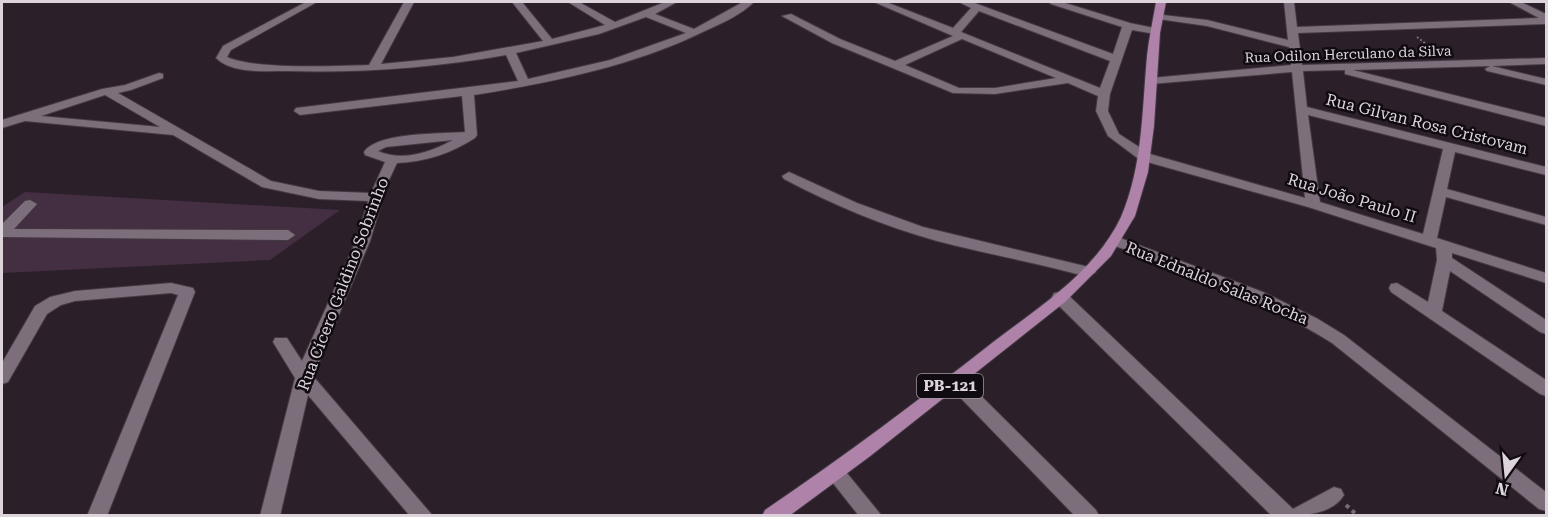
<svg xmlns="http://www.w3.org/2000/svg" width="1548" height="517" viewBox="0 0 1548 517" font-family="'Roboto Serif',serif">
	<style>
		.green { fill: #442e41 }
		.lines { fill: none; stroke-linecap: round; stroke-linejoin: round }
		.minor-casing { stroke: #433a42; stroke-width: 2 }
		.major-casing { stroke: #433a42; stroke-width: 2 }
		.path-far1 { stroke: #786d77; stroke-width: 2; stroke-dasharray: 2 2; stroke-linecap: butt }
		.path { stroke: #786d77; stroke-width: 4; stroke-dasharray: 4 4; stroke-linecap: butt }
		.minor { fill: #7d6e7b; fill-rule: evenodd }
		.major { fill: #af82aa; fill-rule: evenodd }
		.labels { text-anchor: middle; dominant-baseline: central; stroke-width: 5; stroke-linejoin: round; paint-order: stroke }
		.far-street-label { font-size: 14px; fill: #ddd4db; stroke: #100b10 }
		.shield { fill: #100b10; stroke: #a0989e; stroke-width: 1.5 }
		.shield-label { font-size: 15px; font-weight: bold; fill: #ddd4db }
		.street-label { font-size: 16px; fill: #ddd4db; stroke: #100b10 }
	</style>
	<rect width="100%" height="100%" fill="#2b1f2a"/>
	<path class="green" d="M25 192 340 210 270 260 2 273V207Z"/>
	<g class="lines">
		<g class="minor-casing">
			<path id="minor" d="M306 2H317L231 50 227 57C256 70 336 66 369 65L404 2H414L381 64 453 57 543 41 512 2H522L552 39 605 25 568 2H579L615 22 665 2H677L655 14 694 29 743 2H754C742 14 723 23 707 30 634 66 554 82 474 95L477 135 475 138C452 153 426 162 397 163L388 182 370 241 313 376 433 516H410L308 395 280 516H260L295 378 273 342 275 338H287L302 361 356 241 368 201 319 199 262 187 173 135 25 121 2 128V120L102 89 125 85 159 73 163 74V78L131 90 118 93 271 181 319 191 371 193 385 162 365 155 364 152C377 132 440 134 465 132L462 96 300 115 294 111 296 108 518 81 506 55C433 68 361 73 286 71 265 71 232 74 216 58L223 46ZM646 17 686 33 610 60 528 79 516 53 599 34ZM105 95 160 127 41 116ZM453 140C431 152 402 162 378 151L386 147Z
				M874 2H886L953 28 971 8 959 2H972L1113 54 1122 27 1051 4 1049 2H1062L1130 23 1159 29V33L1155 34 1132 30 1110 94 1108 111 1119 134 1150 154 1305 198 1292 72 1151 84 1145 81 1151 78 1291 65 1289 47 1207 26 1158 19 1154 18V14L1207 20 1288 40 1284 2H1294L1297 27 1539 18 1509 2H1521L1546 14V24L1298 33 1302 65 1546 58V64L1492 66 1546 79V85L1487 71 1485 69 1490 66 1353 70 1546 118V126L1345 74V70L1303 71 1307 107 1546 167V175L1455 152 1447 189 1546 217V225L1446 197 1437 238 1546 273V283L1452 253V258L1546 320V334L1540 332 1450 271 1442 311 1546 380V396L1540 394 1391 292 1389 288 1391 284 1397 283 1428 302 1437 260 1436 248 1308 207 1140 160 1108 136 1096 111 1098 96 1068 83 995 94 953 93 832 43 782 16 791 14 840 39 895 61 953 36ZM979 11 1110 61 1100 88 961 32ZM962 39 1056 78 995 88H959L905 65ZM1308 115 1443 149 1423 234 1320 202Z
				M789 172 857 203 923 227 1093 268 1096 272 1088 277C1038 263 987 254 937 241 884 226 833 205 784 179L782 176Z
				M30 200 37 204 14 229 288 230 295 235 288 240 2 237V224L25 201Z
				M1115 236 1263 292 1318 319 1344 335 1546 492V511L1539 509 1332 343C1263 300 1186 273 1110 244L1108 241Z
				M171 283 193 288 195 292 107 516H87L178 295 171 293 75 301 61 305 47 314 8 382 2 384V363L35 306 50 297 75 291Z
				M1060 292 1066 293 1293 509 1334 487 1341 489 1344 495C1331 517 1296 516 1272 516L1054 301 1052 297 1054 293Z
				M956 375 962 377 1096 510 1099 516H1075L950 387 947 382 950 377Z
				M835 465 842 467 882 516H859L825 473 828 467Z"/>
		</g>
		<g class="major-casing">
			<path id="major" d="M1156 2H1166L1160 33 1154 126 1148 172 1135 216 1111 256 1065 302 869 457 789 516H762L765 510C843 457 918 401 992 343 1039 307 1095 272 1121 217 1143 166 1142 110 1147 56 1149 37 1153 20 1156 2Z"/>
		</g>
		<path class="path-far1" d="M1417 37 1438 53"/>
		<path class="path" d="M1346 505 1358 516"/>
		<use href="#minor" class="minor"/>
		<use href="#major" class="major"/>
	</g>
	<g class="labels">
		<g class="far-street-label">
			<text transform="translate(1348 54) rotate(-2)">Rua Odilon Herculano da Silva</text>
		</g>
		<rect class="shield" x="917" y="374" width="66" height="24" rx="4.5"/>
		<g class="shield-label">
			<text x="950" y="386">PB-121</text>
		</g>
		<g class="street-label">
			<text transform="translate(1427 124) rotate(14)">Rua Gilvan Rosa Cristovam</text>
			<text transform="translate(1352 198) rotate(17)">Rua João Paulo II</text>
			<text transform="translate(1217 283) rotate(22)">Rua Ednaldo Salas Rocha</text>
			<text transform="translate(343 284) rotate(-69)">Rua Cícero Galdino Sobrinho</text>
		</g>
	</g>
	<rect width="1548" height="517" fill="none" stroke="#ddd4db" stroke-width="6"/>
	<g transform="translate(1506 475) rotate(195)" stroke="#100b10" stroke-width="4.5" paint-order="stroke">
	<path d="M0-4.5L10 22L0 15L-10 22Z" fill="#ddd4db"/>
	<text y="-9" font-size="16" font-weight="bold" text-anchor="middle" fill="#ddd4db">N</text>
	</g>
</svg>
